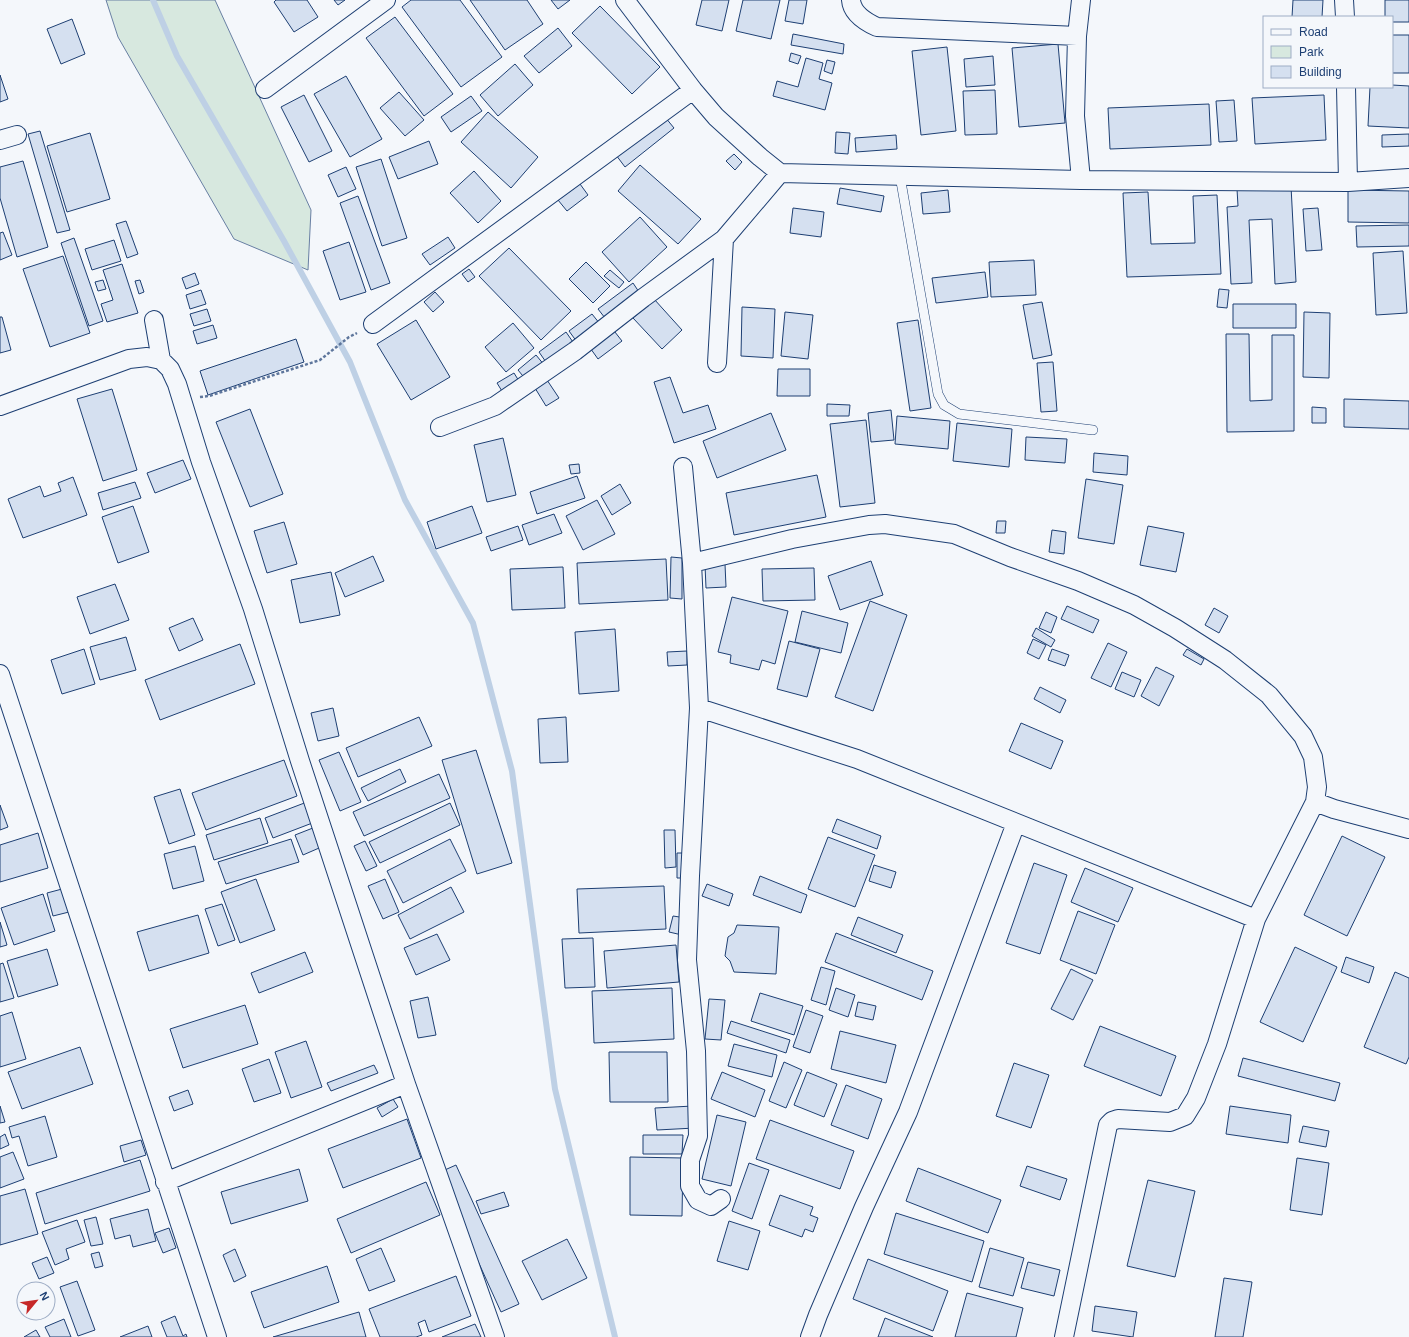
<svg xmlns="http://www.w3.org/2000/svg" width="1409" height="1337" viewBox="0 0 1409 1337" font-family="Helvetica,sans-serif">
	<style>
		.green { fill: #d7e8df; stroke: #687fa3 }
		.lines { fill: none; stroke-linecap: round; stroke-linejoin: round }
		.stream { stroke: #bed0e5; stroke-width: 6 }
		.building { fill: #d5e0f0; stroke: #1d3f73 }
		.lane-casing { stroke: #1d3f73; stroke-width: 10 }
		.street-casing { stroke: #1d3f73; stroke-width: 20 }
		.path { stroke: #5e769c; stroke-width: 2.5; stroke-dasharray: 3 2; stroke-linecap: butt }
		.lane { stroke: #f4f7fb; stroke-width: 9 }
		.street { stroke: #f4f7fb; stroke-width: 18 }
	</style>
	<rect width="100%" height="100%" fill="#f4f7fb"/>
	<path class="green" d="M106 0H215L311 210 308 270 234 239 118 37Z"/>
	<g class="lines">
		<path class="stream" d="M153 0 177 56 284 241 350 362 405 500 473 623 512 771 555 1089 615 1337"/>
	</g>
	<path class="building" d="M276 0H307L318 17 294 32 274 2Z
		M334 0H345L338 5Z
		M411 0H460L502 57 461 87 402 7Z
		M470 0H527L543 24 505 50Z
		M551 0H570L558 9Z
		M702 0H729L722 31 696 25Z
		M743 0H780L771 39 736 31Z
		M789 0H807L803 24 785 21Z
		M1293 0H1323L1322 17H1292Z
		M1385 0H1409V22H1392V17H1385Z
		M600 6 660 67 632 94 572 33Z
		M395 17 453 94 424 116 366 38Z
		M72 19 85 54 61 64 47 29Z
		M558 28 572 46 539 73 524 56Z
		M793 34 844 44 843 54 791 45Z
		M1392 35H1409V73H1392Z
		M1058 44 1065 123 1019 127 1012 48Z
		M947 47 956 131 921 135 912 51Z
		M791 53 801 56 798 64 789 61Z
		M993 56 995 85 966 87 964 59Z
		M806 58 823 63 819 79 832 83 825 110 773 96 777 81 798 87Z
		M827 60 835 62 832 74 824 71Z
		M515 64 533 85 498 116 480 95Z
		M0 75 8 99 0 102Z
		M346 76 382 139 350 157 314 94Z
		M1392 85 1409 86V128L1368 126 1370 87H1392Z
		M995 90 997 134 965 135 963 91Z
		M399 92 424 120 405 136 380 108Z
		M304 95 332 151 309 162 281 107Z
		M1324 95 1326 140 1255 144 1252 98Z
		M471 96 482 111 451 132 441 117Z
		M1234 100 1237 141 1219 142 1216 101Z
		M1209 104 1211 145 1110 149 1108 108Z
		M488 112 538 157 511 188 461 142Z
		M665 117 674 128 625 167 616 155Z
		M40 131 70 230 57 233 28 134Z
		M836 132 850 133 848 154 835 153Z
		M90 133 110 199 67 212 47 146Z
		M1409 134V146L1382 147V135Z
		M896 135 897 149 856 152 855 138Z
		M429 141 438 164 398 179 389 157Z
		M734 154 742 162 735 170 726 161Z
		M381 159 407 238 382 246 356 167Z
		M23 161 48 247 17 257 0 198V167Z
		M640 165 701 219 678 244 618 191Z
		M346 167 356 189 338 197 328 175Z
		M474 171 501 201 478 223 450 193Z
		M580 184 588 195 567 211 558 200Z
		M1291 186 1296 282 1275 284 1272 219 1249 220 1252 283 1231 284 1227 207 1238 206 1237 189Z
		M840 188 884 196 881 212 837 204Z
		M948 190 950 212 923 214 921 193Z
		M1348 190 1409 191V223L1348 222Z
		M1148 192 1151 244 1195 243 1193 196 1217 195 1221 274 1127 277 1123 193Z
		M358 196 390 283 371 290 340 203Z
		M793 208 824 212 821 237 790 233Z
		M1318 208 1322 250 1306 251 1303 209Z
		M640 217 667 247 629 282 602 252Z
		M126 221 138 254 127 258 116 224Z
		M1409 225V246L1357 247 1356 226Z
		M3 232 12 255 0 260V233Z
		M448 237 455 248 430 265 422 254Z
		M74 238 103 321 89 326 61 243Z
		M114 240 121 261 92 270 85 249Z
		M349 242 366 292 340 300 323 251Z
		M509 248 571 311 541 340 479 276Z
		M1403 251 1407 313 1376 315 1373 253Z
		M63 256 90 333 50 347 23 269Z
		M1034 260 1036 295 991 297 989 262Z
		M586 262 610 286 593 303 569 279Z
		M122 264 138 313 107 322 101 304 113 300 103 270Z
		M469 269 475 277 468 282 462 274Z
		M610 270 624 282 619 288 604 276Z
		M985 272 988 297 936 303 932 278Z
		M195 273 199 284 186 289 182 278Z
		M103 280 106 289 98 291 95 282Z
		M140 280 144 292 139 294 135 281Z
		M633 283 639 292 605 318 598 309Z
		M1219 289 1229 290 1227 308 1217 307Z
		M201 290 206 304 190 309 186 295Z
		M435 292 444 302 433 312 424 302Z
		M654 299 682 330 662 349 633 318Z
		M1042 302 1052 355 1033 359 1023 305Z
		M1233 304H1296V328H1233Z
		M742 307 775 309 773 358 741 356Z
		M207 309 211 321 194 326 190 314Z
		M785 312 813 315 808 359 781 356Z
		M1304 312 1330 313 1329 378 1303 377Z
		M592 314 600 324 577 342 569 331Z
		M0 317H2L11 350 0 353Z
		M416 320 450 377 411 400 377 344Z
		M918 320 931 408 910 411 897 323Z
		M513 323 534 348 506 372 485 347Z
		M213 325 217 338 197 344 193 331Z
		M611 327 622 341 598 359 588 345Z
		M566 332 575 345 548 365 539 352Z
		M1226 334H1249L1250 401 1272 400V335H1294V431L1227 432Z
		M296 339 304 362 208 395 200 371Z
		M536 355 545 366 527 381 518 370Z
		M1053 362 1057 411 1041 412 1037 363Z
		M778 369H810V396H777Z
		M514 373 522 386 505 396 497 383Z
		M670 377 683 413 708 405 716 429 674 443 654 382Z
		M547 380 559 398 546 406 535 388Z
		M112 389 137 470 103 481 77 399Z
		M1344 399 1409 401V429L1344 427Z
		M827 404 850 405 849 416H827Z
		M1312 407 1326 408V423H1312Z
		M250 409 283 494 250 507 216 422Z
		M891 410 894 440 871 442 868 413Z
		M771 413 786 450 717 478 703 441Z
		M897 416 950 421 948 449 895 444Z
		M866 420 875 503 840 507 830 424Z
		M957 423 1012 429 1009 467 953 461Z
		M1026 437 1067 439 1065 463 1025 460Z
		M503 438 516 495 487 502 474 445Z
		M1094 453 1128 456 1127 475 1093 472Z
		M183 460 191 479 155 493 147 473Z
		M579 464 580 473 571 474 569 465Z
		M817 475 826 517 734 535 726 493Z
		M577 476 585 498 537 514 530 492Z
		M73 477 87 515 23 538 8 499 40 486 44 497 61 491 58 483Z
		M1086 479 1123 485 1114 544 1078 538Z
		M135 482 141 498 103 510 98 493Z
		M620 484 631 503 612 515 601 496Z
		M597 500 615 534 583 550 566 516Z
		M133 506 149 552 118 563 102 517Z
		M472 506 482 533 436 549 427 522Z
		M554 514 562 533 529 545 522 525Z
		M997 521H1006L1005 533H996Z
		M284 522 297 564 267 573 254 531Z
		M518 526 523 540 491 551 486 537Z
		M1148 526 1184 533 1176 572 1140 565Z
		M1052 530 1066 532 1064 554 1049 552Z
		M373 556 384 581 345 597 335 573Z
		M671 557 682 558V599L670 598Z
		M666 559 668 600 579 604 577 563Z
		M871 561 883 595 840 610 828 576Z
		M725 564 726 587 706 588 705 565Z
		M563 567 565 608 512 610 510 569Z
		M814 568 815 600 763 601 762 569Z
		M331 572 340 615 300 623 291 580Z
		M115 584 129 620 90 634 77 597Z
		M732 597 788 611 775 664 762 660 759 670 730 663 731 655 718 652Z
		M870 601 907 615 873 711 835 697Z
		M1067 606 1099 620 1093 633 1061 619Z
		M1214 608 1228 616 1219 633 1205 625Z
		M802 611 848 623 841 653 795 642Z
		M1046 612 1057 617 1051 633 1039 628Z
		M193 618 203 640 179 651 169 628Z
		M1036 628 1055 640 1051 647 1032 636Z
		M615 629 619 691 579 694 575 632Z
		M126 637 136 670 100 680 90 647Z
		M1033 639 1046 645 1039 659 1027 653Z
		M789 641 820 649 807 697 777 689Z
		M1108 643 1127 652 1111 687 1091 678Z
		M240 644 255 684 160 720 145 680Z
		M84 649 95 684 62 694 51 660Z
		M1052 649 1069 655 1065 666 1048 660Z
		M1187 649 1204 659 1201 665 1183 655Z
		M687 651V665L668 666 667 652Z
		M1156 667 1174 676 1159 706 1141 696Z
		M1122 672 1141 680 1134 697 1115 689Z
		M1040 687 1066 700 1060 713 1034 699Z
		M333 708 339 736 318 741 311 713Z
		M419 717 432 746 358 777 346 748Z
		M566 717 568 762 540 763 538 719Z
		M1021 723 1063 741 1051 769 1009 751Z
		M476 750 512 863 477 874 442 760Z
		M339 752 361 802 340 811 319 760Z
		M284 760 297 796 206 830 192 793Z
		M400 769 406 782 368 801 361 788Z
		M439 774 450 798 364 836 353 812Z
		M180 789 195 835 169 844 154 797Z
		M307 802 315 822 273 838 265 818Z
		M450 803 460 825 380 863 369 842Z
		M0 805 8 827 0 830Z
		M260 818 268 843 214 860 206 835Z
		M837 819 881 836 877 849 832 832Z
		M318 826 326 845 303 855 295 835Z
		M664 830H675L676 867 665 868Z
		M38 833 48 868 0 882V845Z
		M1342 836 1385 857 1347 936 1304 915Z
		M828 837 875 855 855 907 808 889Z
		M291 839 299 862 226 884 218 862Z
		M450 839 466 871 403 903 387 871Z
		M365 841 377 866 366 871 354 846Z
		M195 846 204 881 173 889 164 854Z
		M677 853H687V878H677Z
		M1034 863 1067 875 1040 954 1006 943Z
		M874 865 896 872 891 888 869 881Z
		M1085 868 1133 888 1118 922 1071 902Z
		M760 876 807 895 801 913 753 895Z
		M256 879 275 930 240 943 221 892Z
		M385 879 399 912 383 919 368 886Z
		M707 884 733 894 729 906 702 896Z
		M664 886 666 929 579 933 577 889Z
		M451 887 464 912 410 939 398 915Z
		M62 889 69 912 53 916 47 893Z
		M43 894 55 931 14 945 1 908Z
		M222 904 235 940 218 946 205 909Z
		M1078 911 1115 925 1096 974 1060 960Z
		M198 915 209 953 149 971 137 932Z
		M673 916 686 918 682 935 669 932Z
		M858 917 903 935 896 953 851 935Z
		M0 922 7 945 0 947Z
		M737 925 779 927 776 974 734 972 730 961 725 956 728 937 734 933Z
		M836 933 933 971 922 1000 825 962Z
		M437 934 450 960 416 975 404 948Z
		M593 938 595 987 565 988 562 939Z
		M676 945 679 982 607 988 604 951Z
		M1295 947 1337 967 1303 1042 1260 1022Z
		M47 949 58 985 18 997 7 961Z
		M305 952 313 972 259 993 251 973Z
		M1346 957 1374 967 1369 983 1341 972Z
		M3 963 14 998 0 1002V964Z
		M821 967 835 971 826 1005 811 1000Z
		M1071 969 1093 980 1073 1020 1051 1009Z
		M1395 972 1409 978V1057L1406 1064 1364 1047Z
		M672 988 674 1039 594 1043 592 991Z
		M836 988 855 995 848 1017 829 1010Z
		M760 993 803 1006 794 1035 751 1021Z
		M428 997 436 1035 418 1038 410 1001Z
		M709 999 725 1000 721 1040 705 1039Z
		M858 1002 876 1006 873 1020 855 1016Z
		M245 1005 258 1044 183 1068 170 1029Z
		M806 1010 823 1016 810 1053 793 1047Z
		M12 1012 26 1059 0 1067V1016Z
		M731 1021 790 1040 786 1053 727 1033Z
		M1100 1026 1176 1056 1161 1096 1084 1066Z
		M840 1031 896 1045 886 1083 831 1069Z
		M306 1041 322 1087 291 1098 275 1052Z
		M734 1044 777 1055 772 1077 728 1066Z
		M80 1047 93 1084 22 1109 8 1072Z
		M609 1052H667L668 1102H610Z
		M1243 1058 1340 1083 1335 1101 1238 1076Z
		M269 1059 281 1093 254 1102 242 1069Z
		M784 1062 802 1070 786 1108 769 1101Z
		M1014 1063 1049 1075 1031 1128 996 1116Z
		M374 1065 378 1073 331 1091 327 1083Z
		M722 1072 765 1090 755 1117 711 1099Z
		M807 1072 837 1084 824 1117 794 1105Z
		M846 1085 882 1099 868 1139 831 1125Z
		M188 1090 193 1104 174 1111 169 1097Z
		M393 1099 398 1107 382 1117 377 1108Z
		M0 1106 5 1122 0 1123Z
		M693 1106 695 1128 657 1130 655 1108Z
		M1230 1106 1291 1115 1288 1143 1226 1134Z
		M717 1115 746 1122 731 1186 702 1179Z
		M45 1116 57 1157 28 1166 19 1136 12 1138 9 1127Z
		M407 1119 421 1158 343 1188 328 1149Z
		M770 1120 854 1151 840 1189 756 1159Z
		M1303 1126 1329 1131 1326 1147 1299 1142Z
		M5 1134 9 1145 0 1149V1137Z
		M643 1135H683L682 1154H643Z
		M141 1140 146 1155 124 1162 120 1146Z
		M13 1152 24 1179 0 1188V1157Z
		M630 1157 683 1158 682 1216 630 1215Z
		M1297 1158 1329 1163 1322 1215 1290 1210Z
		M140 1160 150 1191 45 1224 36 1193Z
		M749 1163 769 1170 752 1219 732 1211Z
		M456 1165 519 1304 501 1312 438 1173Z
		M1027 1166 1067 1179 1060 1200 1020 1186Z
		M918 1168 1001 1200 988 1233 906 1201Z
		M299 1169 308 1201 231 1224 221 1192Z
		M1148 1180 1195 1191 1175 1277 1127 1266Z
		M426 1182 440 1215 351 1253 337 1219Z
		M25 1189 38 1234 0 1245V1196Z
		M504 1192 509 1206 481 1214 476 1201Z
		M780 1195 813 1207 810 1215 818 1218 813 1232 805 1229 802 1237 769 1225Z
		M148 1209 156 1241 133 1247 130 1235 115 1239 110 1219Z
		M896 1213 984 1241 972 1282 884 1254Z
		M96 1217 103 1244 91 1246 84 1220Z
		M77 1220 85 1242 66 1249 69 1259 55 1265 42 1232Z
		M729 1221 760 1231 748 1270 717 1261Z
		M169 1228 176 1248 163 1253 155 1233Z
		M567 1239 587 1278 542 1300 522 1261Z
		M381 1248 395 1281 369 1291 356 1259Z
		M990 1248 1024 1258 1013 1296 979 1287Z
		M235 1249 246 1276 234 1282 223 1255Z
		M99 1252 103 1266 95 1268 91 1254Z
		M47 1257 54 1273 39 1279 32 1263Z
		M868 1259 948 1291 933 1331 853 1299Z
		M1028 1262 1060 1270 1054 1296 1021 1288Z
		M327 1266 339 1302 264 1328 251 1292Z
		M456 1276 471 1316 429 1332 425 1320 418 1323 422 1335 416 1337H380L369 1309Z
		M1224 1278 1252 1282 1243 1337H1215Z
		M77 1281 95 1330 78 1336 60 1287Z
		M967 1293 1023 1308 1016 1337H955Z
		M1095 1306 1137 1312 1133 1337 1092 1331Z
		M359 1312 366 1337H273Z
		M175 1316 183 1336 186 1334 187 1337H167L161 1322Z
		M885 1318 933 1337H878Z
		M64 1319 71 1337H50L45 1327Z
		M475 1324 481 1337H442Z
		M148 1326 152 1337H120Z
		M36 1330 40 1337H24Z"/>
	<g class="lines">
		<g class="lane-casing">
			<path id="lane" d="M900 176 938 394 944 405 959 414 1093 430"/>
		</g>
		<g class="street-casing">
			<path id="street" d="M625 0 693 90 716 117 760 157 780 173 1081 180 1348 182 1409 178
				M851 0C852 14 866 22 877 27L1077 36
				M1081 0 1077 36 1075 116 1081 180
				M1344 0 1345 17
				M1346 87 1348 182
				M265 89 386 0
				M0 140 17 135
				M154 320 161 360 170 369 177 384 201 462 253 609 300 761 406 1084 495 1337
				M373 324 693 90
				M717 363 724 239
				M0 406 129 359 147 357 161 360
				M440 427 495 406 575 351 643 298 724 239 780 173
				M683 467 692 563 699 708 690 876 687 960 696 1051 698 1136 690 1160V1186L698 1200 711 1206 721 1199
				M692 563 792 539 869 525 885 524 954 534 1010 557 1078 581 1134 605 1175 628 1225 660 1269 695 1303 736 1313 757 1317 787 1315 802 1256 919 1217 1044 1196 1098 1185 1116 1170 1122 1118 1119 1112 1121 1108 1125 1064 1337
				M0 674 217 1337
				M699 708 857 759 1256 919
				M1315 802 1334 809 1409 829
				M165 1182 406 1084
				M810 1337 818 1315 864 1207 908 1112 1016 823"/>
		</g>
		<path class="path" d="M200 397 209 396 320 360 349 337 357 333"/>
		<use href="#lane" class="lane"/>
		<use href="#street" class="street"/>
	</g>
	<rect x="1263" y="16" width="130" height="72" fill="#f4f7fb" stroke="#9eadc5"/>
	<rect x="1271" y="29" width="20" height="6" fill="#f4f7fb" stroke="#9eadc5"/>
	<text x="1299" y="36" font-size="12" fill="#1d3f73">Road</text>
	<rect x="1271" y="46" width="20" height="12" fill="#d7e8df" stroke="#9eadc5"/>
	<text x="1299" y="56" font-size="12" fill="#1d3f73">Park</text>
	<rect x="1271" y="66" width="20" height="12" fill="#d5e0f0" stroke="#9eadc5"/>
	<text x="1299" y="76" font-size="12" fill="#1d3f73">Building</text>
	<g transform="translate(36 1301) rotate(61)"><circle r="19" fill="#f4f7fb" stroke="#9eadc5"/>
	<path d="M0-3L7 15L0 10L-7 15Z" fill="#c62828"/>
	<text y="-6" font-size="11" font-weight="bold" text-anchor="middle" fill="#1d3f73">N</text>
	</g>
</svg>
